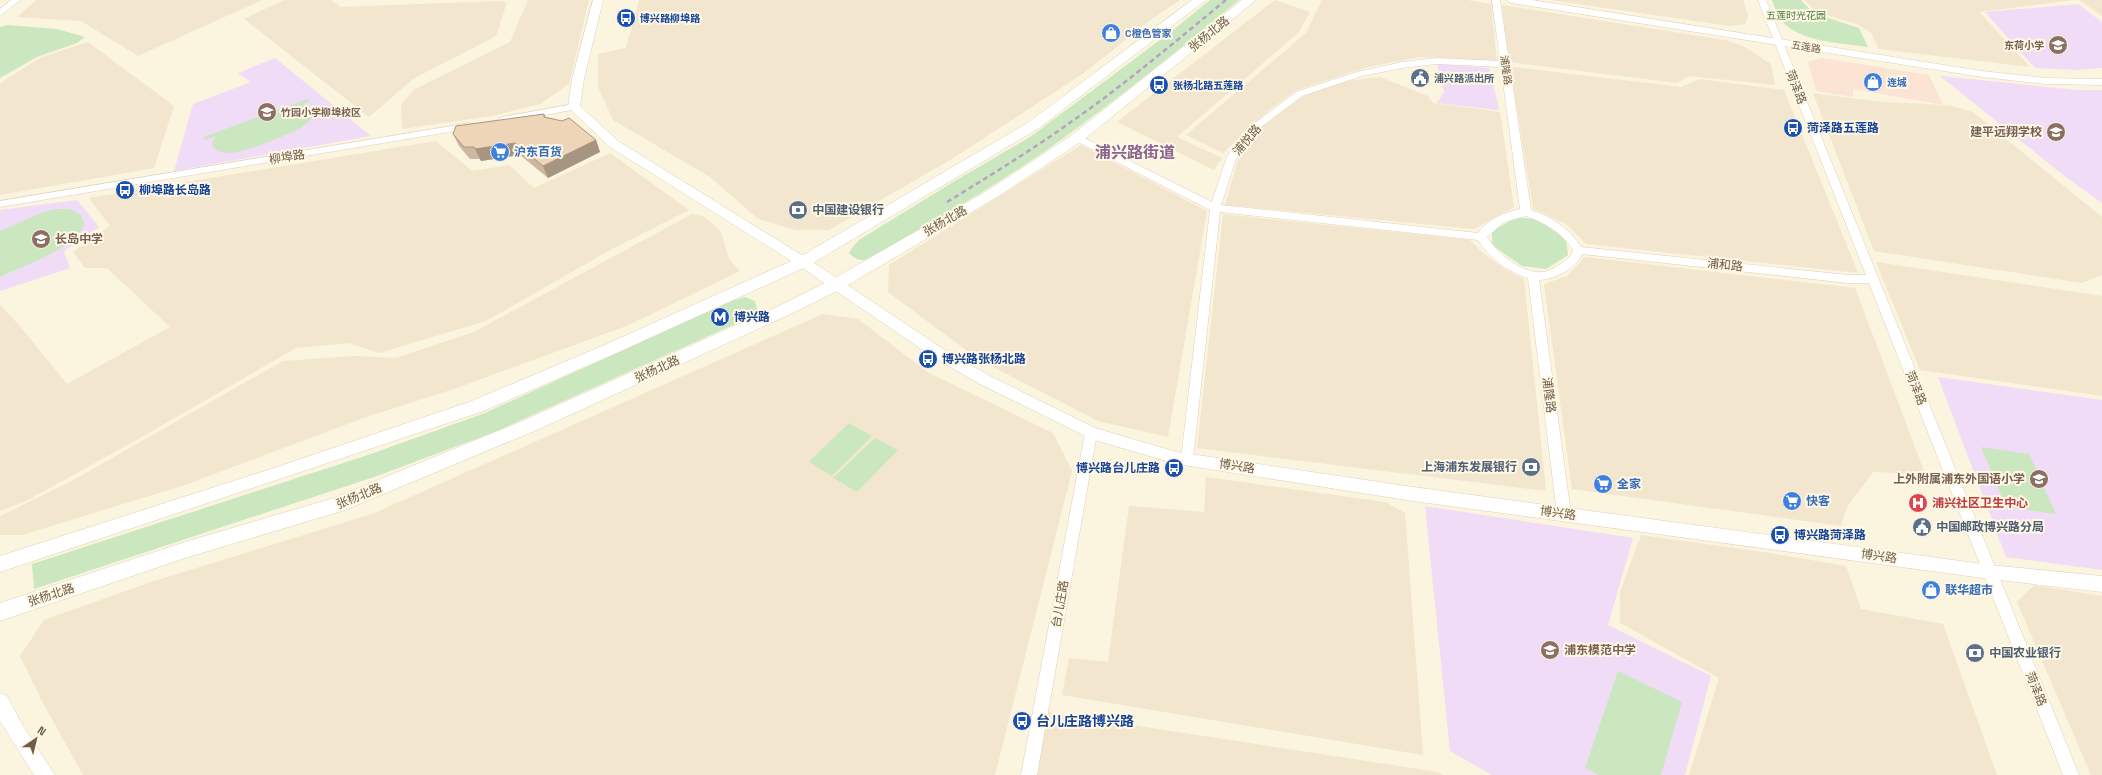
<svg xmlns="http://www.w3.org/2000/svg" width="2102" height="775" viewBox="0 0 2102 775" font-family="'Space Grotesk','Noto Sans SC',sans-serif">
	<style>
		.residential { fill: #f2e6ce }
		.commercial { fill: #fbe4d3 }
		.education { fill: #f0dcf7 }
		.green { fill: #cae7bf }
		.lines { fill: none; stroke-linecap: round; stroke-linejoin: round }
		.minor-casing { stroke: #ded0bc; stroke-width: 1 }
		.tertiary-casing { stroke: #ded0bc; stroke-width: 1 }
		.secondary-casing { stroke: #e0d0b7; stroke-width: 1 }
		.minor { fill: #fff; fill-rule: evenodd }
		.tertiary { fill: #fff; fill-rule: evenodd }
		.secondary { fill: #fff; fill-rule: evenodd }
		.rail { stroke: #b7a0c2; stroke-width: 2.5; stroke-dasharray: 5 3.5; stroke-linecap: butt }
		.wall { fill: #ceb79e }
		.shaded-wall { fill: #a79581 }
		.building { fill: #efd5b8; stroke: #a79581 }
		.labels { text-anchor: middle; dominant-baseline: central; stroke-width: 4; stroke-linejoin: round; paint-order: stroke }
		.far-park-label { font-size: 10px; fill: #4d7b43; stroke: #fef8e5 }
		.far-transit-label { font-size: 10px; font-weight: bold; fill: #164399; stroke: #fef8e5; text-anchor: start }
		.far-shop-label { font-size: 10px; font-weight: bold; fill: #366cbe; stroke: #fef8e5; text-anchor: start }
		.far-education-label { font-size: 10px; font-weight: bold; fill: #785e54; stroke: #fef8e5; text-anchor: end }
		.far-street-label { font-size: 10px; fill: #705c48; stroke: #fef8e5 }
		.far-service-label { font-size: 10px; font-weight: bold; fill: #4e5e75; stroke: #fef8e5; text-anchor: start }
		.street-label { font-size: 12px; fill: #705c48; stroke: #fef8e5 }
		.transit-label { font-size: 12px; font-weight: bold; fill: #164399; stroke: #fef8e5; text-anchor: start }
		.education-label { font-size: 12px; font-weight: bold; fill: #785e54; stroke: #fef8e5; text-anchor: end }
		.shop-label { font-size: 12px; font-weight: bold; fill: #366cbe; stroke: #fef8e5; text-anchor: start }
		.service-label { font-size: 12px; font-weight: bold; fill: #4e5e75; stroke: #fef8e5; text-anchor: start }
		.health-label { font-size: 12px; font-weight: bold; fill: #be3a42; stroke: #fef8e5; text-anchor: start }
		.near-transit-label { font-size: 14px; font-weight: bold; fill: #164399; stroke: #fef8e5; text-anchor: start }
		.district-label { font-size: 16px; font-weight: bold; fill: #896493; stroke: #fef8e5 }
	</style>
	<rect width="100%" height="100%" fill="#fbf4df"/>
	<path class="residential" d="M36 0H262L138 56 81 21 17 17Z
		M284 0H331L341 7 499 1 507 2 496 36 413 79 369 117 244 19Z
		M528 0H589L569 84 540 104 492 116 402 129 401 104 415 89 510 42Z
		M639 0H1180L1153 18 1084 73 955 157 829 230H796L758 219 710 177 613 120 598 87V54L626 48Z
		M1275 0 1310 12 1299 32 1177 137 1222 158 1214 170 1117 122Z
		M1322 0H1467L1491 4 1497 61 1420 57 1368 67 1297 90 1268 111 1223 153 1186 135 1306 33Z
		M1550 0H1743L1748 16 1745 24 1730 26Z
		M1805 0H2074L1979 12 2030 67 1879 49 1871 33 1857 24 1816 12Z
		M2079 0H2102V16Z
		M1502 5 1725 40 1743 46 1771 64 1775 85 1689 76 1677 83 1508 62Z
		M88 42 174 106 154 168 0 195V83L42 57Z
		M1513 67 1681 87 1700 79 1784 90 1858 273 1586 244 1566 224 1533 209 1511 71Z
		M1380 77 1428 96 1433 103 1500 112 1514 207 1474 229 1225 205 1238 160 1262 126 1302 97 1339 82Z
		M1813 93 1881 102 1928 104 1946 106 1948 105 1973 112 2102 217V275L2082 283 1874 251Z
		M436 141 472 171 509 165 534 188 610 153 689 210 612 249 486 321 379 353 348 343 296 348 140 438 26 501 0 511V305L19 325 67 384 170 327 107 268H85L73 252 110 226 89 198Z
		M1081 145 1207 211 1168 437 1098 421 978 359 888 292 889 265Z
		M692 214 705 217 721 232 729 259 740 271 629 325 457 388 366 417 185 485 22 535H0V516L68 483 283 361 354 356 396 358 474 332Z
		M1223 214 1470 240 1483 253 1506 270 1524 279 1546 491 1197 448Z
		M1585 257 1855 288 1925 474 1873 472 1847 507 1841 526 1572 489 1544 284 1567 276Z
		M1876 262 2102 296V396L1920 370Z
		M823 314 858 319 929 373 1053 433 1072 471 995 775H83L44 705 20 656 44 620 154 581 372 514Z
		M1206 477 1385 502 1405 513 1423 755 1062 695 1069 658 1108 662 1129 506 1204 512Z
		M1641 535 1763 552 1846 566 1861 609 1943 624 1997 775H1689L1719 678 1620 623V592Z
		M2034 585 2102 596V775H2091L2017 602Z
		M1048 712 1438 772 1443 775H1037Z"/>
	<path class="commercial" d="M1822 58 1929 75 1943 105 1853 89V97L1816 91 1808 62Z"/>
	<path class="education" d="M2078 4 2102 22V68L2079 70 2035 68 1985 12Z
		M275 58 371 136 174 171 193 104 251 82 238 73Z
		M1437 64 1489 68 1499 108 1498 110 1437 103 1444 92Z
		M1940 76 2077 90H2102V203L2062 174Z
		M77 200 99 227 64 251 70 268 0 291V210Z
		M1938 377 2102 400V570L2006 557Z
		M1425 506 1633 538 1608 625 1711 676 1685 775H1492L1450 751Z"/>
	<path class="green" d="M1210 0H1239C1180 49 1120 97 1058 142 998 185 933 221 870 259 860 261 856 260 849 253L852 248 859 240 953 182 1030 137 1172 31Z
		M1772 0H1801L1813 13 1859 28 1868 47C1841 43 1792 42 1778 15 1775 10 1774 5 1772 0Z
		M7 25 57 29 85 37 77 43 37 57 0 78V27Z
		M307 99 310 101 302 105 311 108 314 113C312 120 307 123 302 127 289 135 243 153 229 153 223 153 216 152 213 146L212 142 216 136 205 140 204 137Z
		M56 209H70L81 215 84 224C77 248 22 266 0 277V231L41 213Z
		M1517 217 1540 220 1566 239 1568 255 1546 269 1522 266 1492 245V231Z
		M745 297 755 301 757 309 753 316 497 431 377 476 34 589 32 564 371 454 485 413 731 301Z
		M849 423 872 436 832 476 809 462Z
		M875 438 898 450 857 492 833 478Z
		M1981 447 2029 454 2056 514 2006 507Z
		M1618 671 1682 702 1661 775H1599L1585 768Z"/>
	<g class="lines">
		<g class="minor-casing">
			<path id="minor" d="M11 0H20L0 16V9Z
				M1492 0H1500L1531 210C1551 217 1570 228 1581 247L1848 275H1866L1758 0H1766L2079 775H2063L1869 283H1848L1582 254C1577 268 1553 280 1539 280L1571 514 1569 518 1564 519 1559 518 1557 514 1528 278C1508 272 1489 258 1478 240L1220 212 1193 459 1191 463 1187 464 1183 463 1181 459 1210 210 1074 140V136H1080L1212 202 1227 156 1255 123 1296 92 1357 72 1402 62 1437 58 1500 61ZM1437 64 1501 67 1520 209C1504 213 1488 219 1478 233L1221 205 1236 159 1261 127 1302 96 1362 76 1402 68ZM1526 216C1544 222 1562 233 1573 250L1570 257C1562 262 1553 271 1543 272 1523 275 1497 253 1487 237L1504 222Z
				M574 104 579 107 577 109 502 123 497 120 502 117Z
				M470 123 473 124V128L0 207V201Z
				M1091 428 1095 430 1097 433 1037 775H1021L1085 433 1087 430Z"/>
		</g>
		<g class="tertiary-casing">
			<path id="tertiary" d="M593 0H603L584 79 580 106 618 141 808 259 943 349 990 376 1095 428 1177 452 1413 487 1990 565 2102 576V592L1990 579 1413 501 1177 464 1091 439 980 384 933 357 798 265 610 147 568 107 572 79Z
				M1506 0H1532L1982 71 2045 78 2102 79V85L2045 84 1982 77 1511 3Z
				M0 693 7 696 23 726 55 775H34L0 721Z"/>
		</g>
		<g class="secondary-casing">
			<path id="secondary" d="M1192 0H1206L1039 128 808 266 612 355 481 412 0 572V556L274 468 469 402 600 347 798 258 1029 122Z
				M1242 0H1256L1082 141 997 197 843 288 795 312 539 429 345 510 188 557 0 621V603L188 541 334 498 527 419 783 304 831 280 987 191 1072 135Z"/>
		</g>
		<use href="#minor" class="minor"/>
		<use href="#tertiary" class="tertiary"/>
		<use href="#secondary" class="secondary"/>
		<path class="rail" d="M947 202C991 175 1035 148 1078 117 1129 81 1177 40 1226 0"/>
	</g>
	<path class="wall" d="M544 114 546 117 596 140 600 152 548 178 520 155 481 161 480 159H470L459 146 453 134Z"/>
	<path class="shaded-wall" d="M596 140 600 152 548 178 543 166Z
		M515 143 520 155 481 161 475 149Z"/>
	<path class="building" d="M544 114V117L562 121 569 118 596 140 543 166 515 143 475 149 474 147H464L453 134 456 126Z"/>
	<defs>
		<g id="bus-disc" transform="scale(1)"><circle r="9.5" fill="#1a4fb4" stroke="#fef8e5"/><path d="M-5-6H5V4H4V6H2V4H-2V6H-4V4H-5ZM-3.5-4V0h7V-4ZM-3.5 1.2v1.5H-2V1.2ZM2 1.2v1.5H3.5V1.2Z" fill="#fff"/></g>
		<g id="shop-disc" transform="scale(1)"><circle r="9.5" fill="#3f7fe0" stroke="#fef8e5"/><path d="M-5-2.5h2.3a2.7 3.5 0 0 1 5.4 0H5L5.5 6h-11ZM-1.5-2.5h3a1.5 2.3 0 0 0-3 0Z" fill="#fff"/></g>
		<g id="school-disc" transform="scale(1)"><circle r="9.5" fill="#8d6e63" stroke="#fef8e5"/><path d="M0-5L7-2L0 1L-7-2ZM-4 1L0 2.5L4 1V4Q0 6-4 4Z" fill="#fff"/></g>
		<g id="civic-disc" transform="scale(1)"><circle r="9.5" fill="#5c6f8a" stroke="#fef8e5"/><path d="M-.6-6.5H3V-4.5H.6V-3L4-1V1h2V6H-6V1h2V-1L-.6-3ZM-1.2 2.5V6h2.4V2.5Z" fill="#fff"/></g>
		<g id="supermarket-disc" transform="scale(1)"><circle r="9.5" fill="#3f7fe0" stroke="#fef8e5"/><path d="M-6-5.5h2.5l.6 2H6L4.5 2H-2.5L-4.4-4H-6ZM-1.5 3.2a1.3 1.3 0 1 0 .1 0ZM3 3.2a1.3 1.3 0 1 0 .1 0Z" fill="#fff"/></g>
		<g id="bank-disc" transform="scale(1)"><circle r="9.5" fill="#5c6f8a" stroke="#fef8e5"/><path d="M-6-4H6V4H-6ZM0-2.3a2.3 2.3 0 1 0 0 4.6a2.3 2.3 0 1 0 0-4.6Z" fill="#fff"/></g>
		<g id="metro-disc" transform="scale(1)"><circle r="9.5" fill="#1a4fb4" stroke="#fef8e5"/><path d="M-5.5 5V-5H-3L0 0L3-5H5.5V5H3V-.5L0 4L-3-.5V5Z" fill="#fff"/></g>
		<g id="hospital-disc" transform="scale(1)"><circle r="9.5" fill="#e0444e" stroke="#fef8e5"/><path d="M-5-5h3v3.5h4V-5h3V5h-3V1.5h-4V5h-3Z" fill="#fff"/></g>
	</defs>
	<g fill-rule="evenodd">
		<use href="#bus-disc" x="626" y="18"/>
		<use href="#shop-disc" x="1111" y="33"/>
		<use href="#school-disc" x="2058" y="45"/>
		<use href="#civic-disc" x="1420" y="78"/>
		<use href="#shop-disc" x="1873" y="82"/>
		<use href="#bus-disc" x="1159" y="85"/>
		<use href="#school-disc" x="267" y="112"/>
		<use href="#bus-disc" x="1793" y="128"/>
		<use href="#school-disc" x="2056" y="132"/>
		<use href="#supermarket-disc" x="500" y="152"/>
		<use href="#bus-disc" x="125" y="190"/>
		<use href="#bank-disc" x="798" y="210"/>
		<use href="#school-disc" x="41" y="239"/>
		<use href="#metro-disc" x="720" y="317"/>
		<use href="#bus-disc" x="928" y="359"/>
		<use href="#bank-disc" x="1531" y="467"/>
		<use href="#bus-disc" x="1174" y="468"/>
		<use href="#school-disc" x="2039" y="479"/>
		<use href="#supermarket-disc" x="1603" y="484"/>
		<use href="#supermarket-disc" x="1792" y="501"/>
		<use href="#hospital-disc" x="1918" y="503"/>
		<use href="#civic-disc" x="1922" y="527"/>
		<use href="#bus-disc" x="1780" y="535"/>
		<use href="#shop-disc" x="1931" y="590"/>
		<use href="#school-disc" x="1550" y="650"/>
		<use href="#bank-disc" x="1975" y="653"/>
		<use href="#bus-disc" x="1022" y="721"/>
	</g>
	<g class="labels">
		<g class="far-park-label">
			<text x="1796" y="15">五莲时光花园</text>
		</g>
		<g class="far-transit-label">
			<text x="640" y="18">博兴路柳埠路</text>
			<text x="1173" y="85">张杨北路五莲路</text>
		</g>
		<g class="far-shop-label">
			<text x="1125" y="33">C橙色管家</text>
			<text x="1887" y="82">连城</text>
		</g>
		<g class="far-education-label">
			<text x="2044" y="45">东荷小学</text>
			<text x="281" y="112" text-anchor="start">竹园小学柳埠校区</text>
		</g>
		<g class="far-street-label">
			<text transform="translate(1806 47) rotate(9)">五莲路</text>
			<text transform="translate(1506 70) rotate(82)">浦隆路</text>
		</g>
		<g class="far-service-label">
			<text x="1434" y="78">浦兴路派出所</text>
		</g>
		<g class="street-label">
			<text transform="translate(1209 34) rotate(-39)">张杨北路</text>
			<text transform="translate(1796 87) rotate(68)">菏泽路</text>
			<text transform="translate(1247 140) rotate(-50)">浦悦路</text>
			<text transform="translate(287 157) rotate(-9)">柳埠路</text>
			<text transform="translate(945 221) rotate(-30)">张杨北路</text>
			<text transform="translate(1725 265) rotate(6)">浦和路</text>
			<text transform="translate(657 369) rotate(-24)">张杨北路</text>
			<text transform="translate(1916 388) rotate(68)">菏泽路</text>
			<text transform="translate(1549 395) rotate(83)">浦隆路</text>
			<text transform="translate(1237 466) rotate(9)">博兴路</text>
			<text transform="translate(359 496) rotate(-22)">张杨北路</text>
			<text transform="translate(1558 513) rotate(8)">博兴路</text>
			<text transform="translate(1879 556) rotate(8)">博兴路</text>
			<text transform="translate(51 595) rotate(-18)">张杨北路</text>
			<text transform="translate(1060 604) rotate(-80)">台儿庄路</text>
			<text transform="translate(2036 689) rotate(68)">菏泽路</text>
		</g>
		<g class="transit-label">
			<text x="1807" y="128">菏泽路五莲路</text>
			<text x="139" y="190">柳埠路长岛路</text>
			<text x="734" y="317">博兴路</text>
			<text x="942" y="359">博兴路张杨北路</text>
			<text x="1160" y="468" text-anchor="end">博兴路台儿庄路</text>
			<text x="1794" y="535">博兴路菏泽路</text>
		</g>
		<g class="education-label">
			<text x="2042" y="132">建平远翔学校</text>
			<text x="55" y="239" text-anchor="start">长岛中学</text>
			<text x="2025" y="479">上外附属浦东外国语小学</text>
			<text x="1564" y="650" text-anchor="start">浦东模范中学</text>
		</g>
		<g class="shop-label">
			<text x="514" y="152">沪东百货</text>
			<text x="1617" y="484">全家</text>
			<text x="1806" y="501">快客</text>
			<text x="1945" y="590">联华超市</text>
		</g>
		<g class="service-label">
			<text x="812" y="210">中国建设银行</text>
			<text x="1517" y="467" text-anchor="end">上海浦东发展银行</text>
			<text x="1936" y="527">中国邮政博兴路分局</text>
			<text x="1989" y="653">中国农业银行</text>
		</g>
		<g class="health-label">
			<text x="1932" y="503">浦兴社区卫生中心</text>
		</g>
		<g class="near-transit-label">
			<text x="1036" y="721">台儿庄路博兴路</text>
		</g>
		<g class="district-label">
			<text x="1135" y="152">浦兴路街道</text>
		</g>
	</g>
	<g transform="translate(36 739) rotate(35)" stroke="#fef8e5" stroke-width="3" paint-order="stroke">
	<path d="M0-3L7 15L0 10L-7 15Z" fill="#705c48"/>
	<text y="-6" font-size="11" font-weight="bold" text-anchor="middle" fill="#705c48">N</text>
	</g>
</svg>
